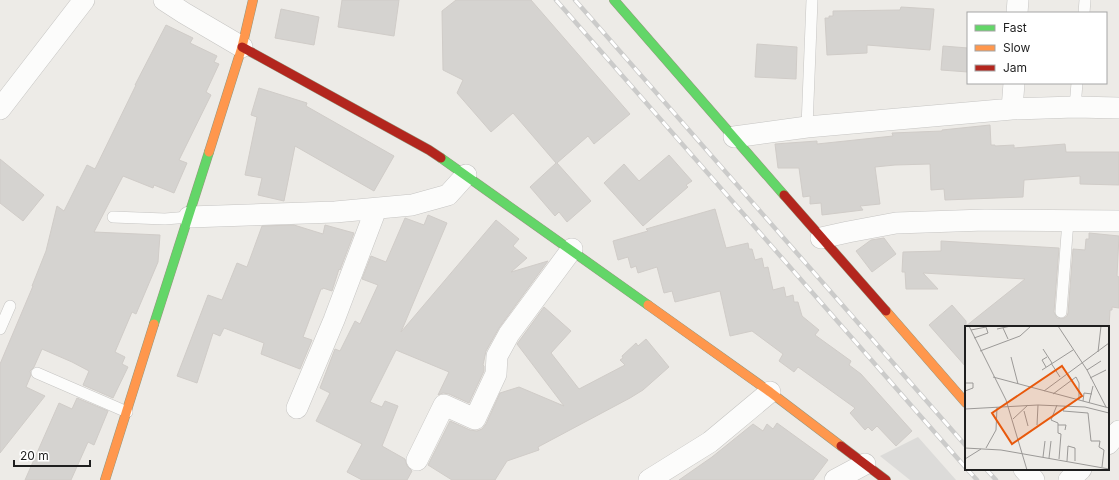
<svg xmlns="http://www.w3.org/2000/svg" width="1119" height="480" viewBox="0 0 1119 480" font-family="Inter,sans-serif">
	<style>
		.parking { fill: #dcdbd9 }
		.building { fill: #d5d3d0; stroke: #d0ccc8 }
		.lines { fill: none; stroke-linecap: round; stroke-linejoin: round }
		.lane-casing { stroke: #c6c5c3; stroke-width: 12 }
		.street-casing { stroke: #c6c5c3; stroke-width: 22 }
		.fast-casing { stroke: #96977e; stroke-width: 10 }
		.slow-casing { stroke: #96977e; stroke-width: 10 }
		.jam-casing { stroke: #96977e; stroke-width: 10 }
		.lane { stroke: #fcfcfb; stroke-width: 11 }
		.street { stroke: #fcfcfb; stroke-width: 21 }
		.fast { stroke: #63d668; stroke-width: 9 }
		.slow { stroke: #ff974d; stroke-width: 9 }
		.jam { stroke: #b3261e; stroke-width: 9 }
		.rail-casing { stroke: #cbcbca; stroke-width: 4.5 }
		.rail { stroke: #fff; stroke-width: 3; stroke-dasharray: 9; stroke-linecap: butt }
		.inset-road { fill: none; stroke: #9b9997; stroke-width: 1 }
		.view { fill: #e8590c; fill-opacity: 0.15; stroke: #e8590c; stroke-width: 2 }
		.inset-edge { fill: none; stroke: #1f1f1f; stroke-width: 2 }
	</style>
	<rect width="100%" height="100%" fill="#edebe7"/>
	<path class="parking" d="M918 437 956 480H910L880 456Z"/>
	<path class="building" d="M342 0H399L394 36 338 27Z
		M456 0H531L630 114 594 144 588 136 557 163 591 201 567 222 559 212 555 216 530 187 556 163 513 113 491 132 457 93 463 80 443 70 442 11Z
		M901 7 934 9 930 50 867 45V53L827 55 825 18H829V16H833V11L900 10Z
		M281 9 319 17 314 45 275 38Z
		M166 25 193 38 190 43 217 56 214 62 219 64 206 92 211 95 179 160 187 163 174 193 154 185 153 188 123 176 94 232 160 235 158 262 136 314 132 312 115 352 125 357 122 364 128 367 113 398 83 385 89 371 72 362 42 349 34 367 30 371 31 375 26 387 45 396 0 453V364L33 286H32L46 251 57 206 64 211 87 165 95 169 136 85H135Z
		M757 44 797 47 796 79 755 77Z
		M943 46 968 48V72L941 70Z
		M259 88 307 103 306 106 394 156 374 191 295 146 284 201 258 195 262 178 245 175 257 117 251 115Z
		M990 125 991 145H995V146L1014 145V148L1065 144 1066 152H1119V185L1080 184V176L1024 180 1023 197 945 200 944 189 931 190 930 164 895 165 875 167 880 204 860 206 863 210 822 215 821 203 810 204V196L803 197 799 168H778L775 144 817 141V144L893 136 892 133 942 131V130Z
		M669 155 692 181 686 185 688 187 643 226 604 183 624 164 639 181Z
		M0 159 44 195 23 221 0 203Z
		M715 209 726 248 748 243 749 249H752L755 260 762 258 764 268 768 267 773 290 784 287 786 297 793 295 794 302H798L802 316 819 330 815 335 851 361 849 365 861 374 912 431 896 446 877 426 872 431 868 427 865 430 850 413 855 408 798 367 794 372 779 361 783 354 752 331 730 336 720 291 675 302 672 291 664 293 657 267 638 273 636 266 631 268 628 257 618 260 613 241 648 231 646 229Z
		M428 215 447 223 401 332 496 220 519 239 513 246 527 258 511 272 548 261 499 328 486 351 483 365 484 366V371L469 403 449 394 443 393 438 395 449 372 396 350 370 402 382 407 385 401 398 406 382 446 405 459 407 466 412 471 407 480H362L347 472 362 444 316 421 330 393 320 388 335 349 340 351 355 321 360 324 378 285 362 279 371 256 386 262 405 218 424 225Z
		M294 225 323 234 325 225 354 233 340 270 339 269 332 291 323 288V289H321L303 337 312 340 300 369 261 354 264 343 224 328 220 336 213 333 197 383 177 376 208 295 222 300 237 263 247 267 262 226Z
		M1089 233 1119 236 1117 276 1119 277V308L1112 307V310H1110L1109 327H966V367L929 325 952 305 966 321V326L1025 279 923 273 938 289H906L905 272H902L903 252 941 251V241L1059 248 1054 312 1057 318H1064L1067 316 1068 313 1073 249 1085 250 1086 239H1089Z
		M884 238 896 254 872 272 856 251 871 240Z
		M544 307 571 331 551 353 579 389 625 365 620 360 623 358 622 356 636 343 638 346 646 339 669 367 643 390 630 398 538 447 539 450 507 461 495 480H452L428 465 450 421 470 430 477 431 482 429 486 424 500 393 519 387 564 406 517 344Z
		M77 398 108 411 94 445 88 442 71 480H25L59 403 72 409Z
		M777 423 828 460 813 480H679L712 457 753 424 763 431 767 424 773 429Z"/>
	<g class="lines">
		<g class="lane-casing">
			<path id="lane" d="M1084 13 1085 0
				M1075 107 1077 83
				M807 127 812 0
				M113 217 165 219 189 217
				M1061 312 1068 221
				M0 329 10 306
				M37 373 127 412"/>
		</g>
		<g class="street-casing">
			<path id="street" d="M164 0 184 13 242 47
				M1017 13 1018 0
				M0 109 84 0
				M1012 109 1014 83
				M734 137 807 127 1012 109 1075 107 1119 108
				M189 217 335 212 412 205 448 195 466 175
				M821 238 848 232 896 223 985 220 1119 221
				M297 408 334 320 376 209
				M1108 444 1119 431
				M417 460 444 405 475 419 496 374 497 356 509 334 572 249
				M1024 469 1034 480
				M649 480 710 442 770 392
				M835 480 865 464
				M1069 480 1081 469"/>
		</g>
		<g class="fast-casing">
			<path id="fast" d="M614 0 784 195
				M441 158 648 305
				M154 324 209 152"/>
		</g>
		<g class="slow-casing">
			<path id="slow" d="M209 152 242 47 253 0
				M648 305 770 392 841 446
				M886 311 966 403
				M105 480 154 324"/>
		</g>
		<g class="jam-casing">
			<path id="jam" d="M242 47 429 150 441 158
				M784 195 886 311
				M841 446 886 480"/>
		</g>
		<use href="#lane" class="lane"/>
		<use href="#street" class="street"/>
		<use href="#fast" class="fast"/>
		<use href="#slow" class="slow"/>
		<use href="#jam" class="jam"/>
		<g class="rail-casing">
			<path id="rail" d="M556 0 966 468
				M575 0 966 446
				M967 469 977 480
				M986 469 996 480"/>
		</g>
		<use href="#rail" class="rail"/>
	</g>
	<g transform="translate(965 326)">
		<rect width="144" height="144" fill="#edebe7"/>
		<path class="inset-road" d="M4 0 41 74 62 144M93 0 122 44 141 81M38 2 43 13M32 3 46 0M6 4 21 1 23 7 9 12M78 23 87 37M15 25 55 10 66 0M133 26 136 0M46 31 53 58M86 37 95 51M81 41 77 34 82 31M77 44 108 24M122 44 136 35M28 51 144 82M125 52 141 44M0 57H8V62L0 65M79 65 144 17M88 68 111 51 114 57V74M118 75 119 67 127 68M124 77 128 60M92 79 86 94 93 97V107L96 108 94 133M100 80 98 85 123 87 126 115H135L134 121 139 124 137 141M0 83 73 79 120 81 144 87M59 85 63 100M48 93 63 79M72 99 73 79M93 99H101L100 104M0 122 36 124 144 143M21 122 31 104 32 81M78 131 80 115M84 132 86 115M0 133 16 123M102 135 103 120 110 122V135"/>
		<path class="view" d="M97 40 117 70 47 118 27 87Z"/>
		<rect width="144" height="144" class="inset-edge"/>
	</g>
	<rect x="967" y="12" width="140" height="72" fill="#ffffff" stroke="#a5a5a5"/>
	<rect x="975" y="25" width="20" height="6" fill="#63d668" stroke="#a5a5a5"/>
	<text x="1003" y="32" font-size="12" fill="#1f1f1f">Fast</text>
	<rect x="975" y="45" width="20" height="6" fill="#ff974d" stroke="#a5a5a5"/>
	<text x="1003" y="52" font-size="12" fill="#1f1f1f">Slow</text>
	<rect x="975" y="65" width="20" height="6" fill="#b3261e" stroke="#a5a5a5"/>
	<text x="1003" y="72" font-size="12" fill="#1f1f1f">Jam</text>
	<path d="M14 460v6h76v-6" fill="none" stroke="#1f1f1f" stroke-width="2"/>
	<text x="20" y="460" font-size="12" fill="#1f1f1f" stroke="#ffffff" stroke-width="3" paint-order="stroke">20 m</text>
</svg>
